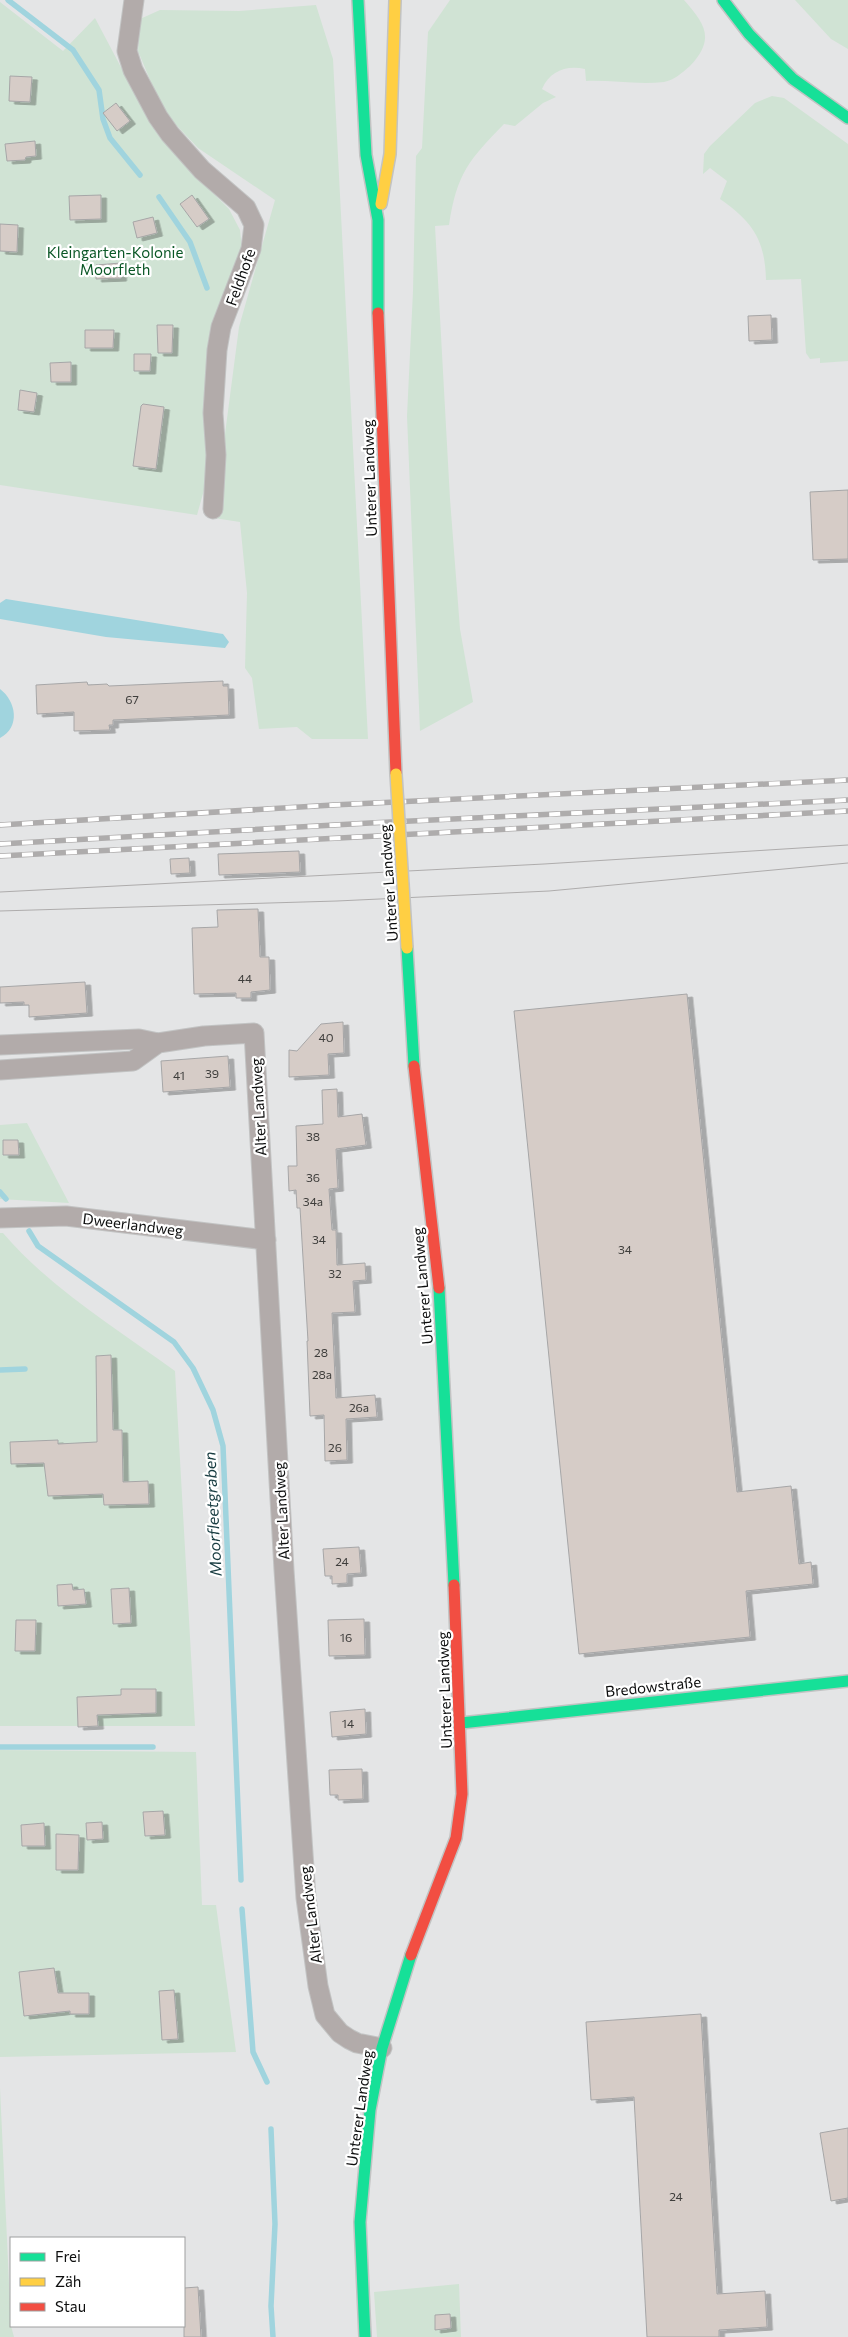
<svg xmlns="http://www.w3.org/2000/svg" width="848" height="2337" viewBox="0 0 848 2337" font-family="Commissioner,sans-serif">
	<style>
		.green { fill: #d0e3d4 }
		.water { fill: #a0d4de }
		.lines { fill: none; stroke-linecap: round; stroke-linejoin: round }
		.stream { stroke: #a0d4de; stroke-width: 5.5 }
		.building { fill: #d6ccc7; stroke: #a6a6a7; filter: url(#shadow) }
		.street-casing { stroke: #c2c3c3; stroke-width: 21 }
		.fast-casing { stroke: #c2c3c3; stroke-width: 14 }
		.slow-casing { stroke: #c2c3c3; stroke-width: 14 }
		.jam-casing { stroke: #c2c3c3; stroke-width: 14 }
		.street { stroke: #b2abaa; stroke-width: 19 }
		.fast { stroke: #16e098; stroke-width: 11 }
		.slow { stroke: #ffcf43; stroke-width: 11 }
		.jam { stroke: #f24e42; stroke-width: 11 }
		.tram { stroke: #aeacac; stroke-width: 1 }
		.rail-casing { stroke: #aeacac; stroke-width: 5.5 }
		.rail { stroke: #fff; stroke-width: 4; stroke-dasharray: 11; stroke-linecap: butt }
		.slow-bridge-casing { stroke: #c2c3c3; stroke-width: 14; stroke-linecap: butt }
		.slow-bridge { stroke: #ffcf43; stroke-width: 11 }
		.labels { text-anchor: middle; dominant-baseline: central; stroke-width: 4.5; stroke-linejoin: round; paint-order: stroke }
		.number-label { font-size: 12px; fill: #3f3e3c }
		.park-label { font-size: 15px; fill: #0a5726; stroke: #fff }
		.street-label { font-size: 15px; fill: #0d0e0e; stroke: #fff }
		.water-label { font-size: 16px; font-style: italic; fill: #193d42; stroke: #fff }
	</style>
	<defs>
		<filter id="shadow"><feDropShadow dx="5.5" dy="3" stdDeviation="0" flood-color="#0004"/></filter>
	</defs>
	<rect width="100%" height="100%" fill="#e4e5e6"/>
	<path class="green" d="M450 0H684C706 25 715 39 690 66 682 73 674 80 664 82 638 85 611 80 586 81L585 69C566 65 550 71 542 89L556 97 543 103 515 126 504 124C469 160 457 173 449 225L435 226 450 499 460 629 473 702 420 731 407 416 413 291 416 156 422 148 428 32Z
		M795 0H848V49L831 39Z
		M0 2 63 51 95 18 152 126 183 163 229 209 240 230 242 249 208 341 206 483 197 515 0 485Z
		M316 5 333 59 368 739H312L297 727 259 729 252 678 245 668 247 593 240 522 214 518 239 327 275 200 198 148 163 111 138 51 140 19 160 10 239 11Z
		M772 96 784 98 848 144V361L820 363V358L810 359 806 353 801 279 766 280C765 240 753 222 720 199L727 181 710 168 703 174 704 154 710 146 755 103Z
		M27 1123 69 1203 0 1199V1125Z
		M0 1233H3C51 1289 116 1328 175 1371L195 1726H0Z
		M0 1750 196 1752 202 1905H216L236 2052 0 2057Z
		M0 2088 11 2326 14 2337H0Z
		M459 2284 461 2337H377L374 2292Z"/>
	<path class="water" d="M6 599 223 634 229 642 225 648 106 637 0 619V603Z
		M0 689C16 701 21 727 0 738Z"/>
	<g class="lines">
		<path class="stream" d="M8 0 73 50 99 90 103 119 110 138 140 175
			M159 197 190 242 207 288
			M0 1192 6 1199
			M29 1231 38 1246 174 1342 193 1368 213 1410 223 1446 241 1880
			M0 1370 25 1369
			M0 1747H153
			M242 1909 253 2052 267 2082
			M271 2129 275 2224 271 2306 273 2337"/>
	</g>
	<path class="building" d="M10 76 32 77 30 102 9 101Z
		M116 103 130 121 117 131 103 113Z
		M35 141 36 156 26 157 25 160 7 161 5 144Z
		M101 195V219L70 220 69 196Z
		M192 195 209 219 197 227 180 204Z
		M153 217 157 233 137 238 133 222Z
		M0 224 18 225 17 252 0 251Z
		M121 263V278L96 279V265Z
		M771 315 772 340 749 341 748 316Z
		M157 325H173L172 353H158Z
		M85 330H114L113 348H85Z
		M134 354H151L150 371H134Z
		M71 362V382H51L50 363Z
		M20 390 37 393 34 412 18 410Z
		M143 404 164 407 156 469 133 466 141 406Z
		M848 490V559L813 560 810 492Z
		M223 681V686H228L229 715 113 720V725H109L110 730 74 731V712L37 714 36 685 87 682 88 685 107 684 109 686Z
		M299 851 300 872 219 875 218 854Z
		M189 858 190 873 171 874 170 859Z
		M258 909 260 957H269L270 990 251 992V998H236V993L194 994 192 928 218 927 217 910Z
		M85 982 87 1013 29 1017V1005H24V1002L0 1003V987Z
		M687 994 737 1492 791 1486 799 1564 811 1562 813 1584 746 1591 750 1637 579 1654 514 1011Z
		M343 1022 344 1053 328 1054 329 1075 289 1077V1050L297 1051 321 1024Z
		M228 1056 230 1087 163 1092 161 1061Z
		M337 1089 338 1117 362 1114 366 1145 336 1149 338 1188 329 1189 332 1230H336L337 1265 365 1263 366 1280 353 1281 355 1312 332 1313 336 1398 375 1395 377 1417 346 1419 347 1460 325 1461 324 1415 310 1416 307 1341H308L300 1208H297L296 1190 289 1191 288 1166H297L296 1126 323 1124 322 1090Z
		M3 1140H18L19 1155H3Z
		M111 1355 113 1430H122L123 1482 148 1481 149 1504 104 1505 103 1494 48 1496 44 1463 11 1464 10 1442 58 1440V1444L97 1442 96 1356Z
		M359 1547 361 1573 347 1574V1583L332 1584V1576H325L323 1549Z
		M72 1584 73 1590 84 1589 86 1604 58 1606 57 1585Z
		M129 1588 131 1623 113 1624 111 1589Z
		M364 1619 365 1655 329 1656 328 1620Z
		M16 1620H36L35 1651H15Z
		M121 1689H156V1713L97 1715 98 1726 78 1727 77 1697 121 1695Z
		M365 1709 366 1734 332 1737 330 1712Z
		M362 1769 363 1799 338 1800V1795H330L329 1770Z
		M163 1811 165 1835 145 1836 143 1812Z
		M102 1822 103 1839 87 1840 86 1823Z
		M44 1823 45 1846H22L21 1825Z
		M56 1834 79 1835 78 1870H56Z
		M54 1968 58 1993H89V2014H70V2011L24 2016 19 1972Z
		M174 1990 178 2039 162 2040 159 1991Z
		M701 2014 717 2294 765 2291 767 2327 719 2330V2337H647L634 2097 591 2100 586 2022Z
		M848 2128V2198L831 2201 820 2133Z
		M198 2287 201 2337H184V2288Z
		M450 2314 451 2328 435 2330V2315Z"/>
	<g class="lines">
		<g class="street-casing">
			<path id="street" d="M134 0 127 51 133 70 158 117 170 134 202 170 246 208 254 225 251 249 221 327 217 350 213 413 216 455 213 509
				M0 1045 139 1039 158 1043
				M0 1070 133 1061 158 1043 204 1036 254 1033 284 1570 306 1898 318 1986 325 2015 340 2033 349 2039 357 2043 382 2048
				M0 1218 66 1216 266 1240"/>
		</g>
		<g class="fast-casing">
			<path id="fast" d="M358 0 366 155 378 220V313
				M723 0 749 34 793 79 848 118
				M407 948 414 1066
				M439 1288 454 1585
				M461 1723 848 1681
				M365 2337 360 2222 370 2110 382 2048 411 1955"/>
		</g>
		<g class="slow-casing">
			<path id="slow" d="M381 204 390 154 395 0"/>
		</g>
		<g class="jam-casing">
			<path id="jam" d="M378 313 396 774
				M414 1066 439 1288
				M411 1955 456 1838 462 1794 454 1585"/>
		</g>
		<use href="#street" class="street"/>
		<use href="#fast" class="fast"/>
		<use href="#slow" class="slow"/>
		<use href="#jam" class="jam"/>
		<path class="tram" d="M0 892 544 864 848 845
			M0 911 337 901 549 891 848 863"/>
		<g class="rail-casing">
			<path id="rail" d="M0 825 333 805 848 780
				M0 844 370 823 848 800
				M0 856 848 811"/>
		</g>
		<use href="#rail" class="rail"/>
		<g class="slow-bridge-casing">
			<path id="slow-bridge" d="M396 774 407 948"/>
		</g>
		<use href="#slow-bridge" class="slow-bridge"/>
	</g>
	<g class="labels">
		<g class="number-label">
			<text x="132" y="699">67</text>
			<text x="245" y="978">44</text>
			<text x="326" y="1037">40</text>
			<text x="212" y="1073">39</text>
			<text x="179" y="1075">41</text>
			<text x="313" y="1136">38</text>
			<text x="313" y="1177">36</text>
			<text x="313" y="1201">34a</text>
			<text x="319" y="1239">34</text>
			<text x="625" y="1249">34</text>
			<text x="335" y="1273">32</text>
			<text x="321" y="1352">28</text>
			<text x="322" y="1374">28a</text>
			<text x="359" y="1407">26a</text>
			<text x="335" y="1447">26</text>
			<text x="342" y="1561">24</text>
			<text x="346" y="1637">16</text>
			<text x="348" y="1723">14</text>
			<text x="676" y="2196">24</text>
		</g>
		<g class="park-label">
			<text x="115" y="252">Kleingarten-Kolonie<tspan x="115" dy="17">Moorfleth</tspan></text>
		</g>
		<g class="street-label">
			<text transform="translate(240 277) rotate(-70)">Feldhofe</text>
			<text transform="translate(369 478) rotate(-92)">Unterer Landweg</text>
			<text transform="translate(388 883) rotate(-94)">Unterer Landweg</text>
			<text transform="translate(258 1107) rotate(-93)">Alter Landweg</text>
			<text transform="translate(133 1224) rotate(7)">Dweerlandweg</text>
			<text transform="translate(422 1286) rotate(-95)">Unterer Landweg</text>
			<text transform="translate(281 1511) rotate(-93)">Alter Landweg</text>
			<text transform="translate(653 1686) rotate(-6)">Bredowstraße</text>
			<text transform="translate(444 1690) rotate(-92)">Unterer Landweg</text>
			<text transform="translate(310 1915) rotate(-97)">Alter Landweg</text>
			<text transform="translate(359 2108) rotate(-82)">Unterer Landweg</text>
		</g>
		<g class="water-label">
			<text transform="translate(212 1514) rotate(-93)">Moorfleetgraben</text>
		</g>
	</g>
	<rect x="10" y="2237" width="175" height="90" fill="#ffffff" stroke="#9e9f9f"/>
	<rect x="20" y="2253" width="25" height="8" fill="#16e098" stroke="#9e9f9f"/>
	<text x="55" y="2262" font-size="15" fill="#0d0e0e">Frei</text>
	<rect x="20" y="2278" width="25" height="8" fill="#ffcf43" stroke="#9e9f9f"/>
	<text x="55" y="2287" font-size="15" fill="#0d0e0e">Zäh</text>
	<rect x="20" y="2303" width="25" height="8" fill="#f24e42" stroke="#9e9f9f"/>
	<text x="55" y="2312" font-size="15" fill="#0d0e0e">Stau</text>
</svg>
